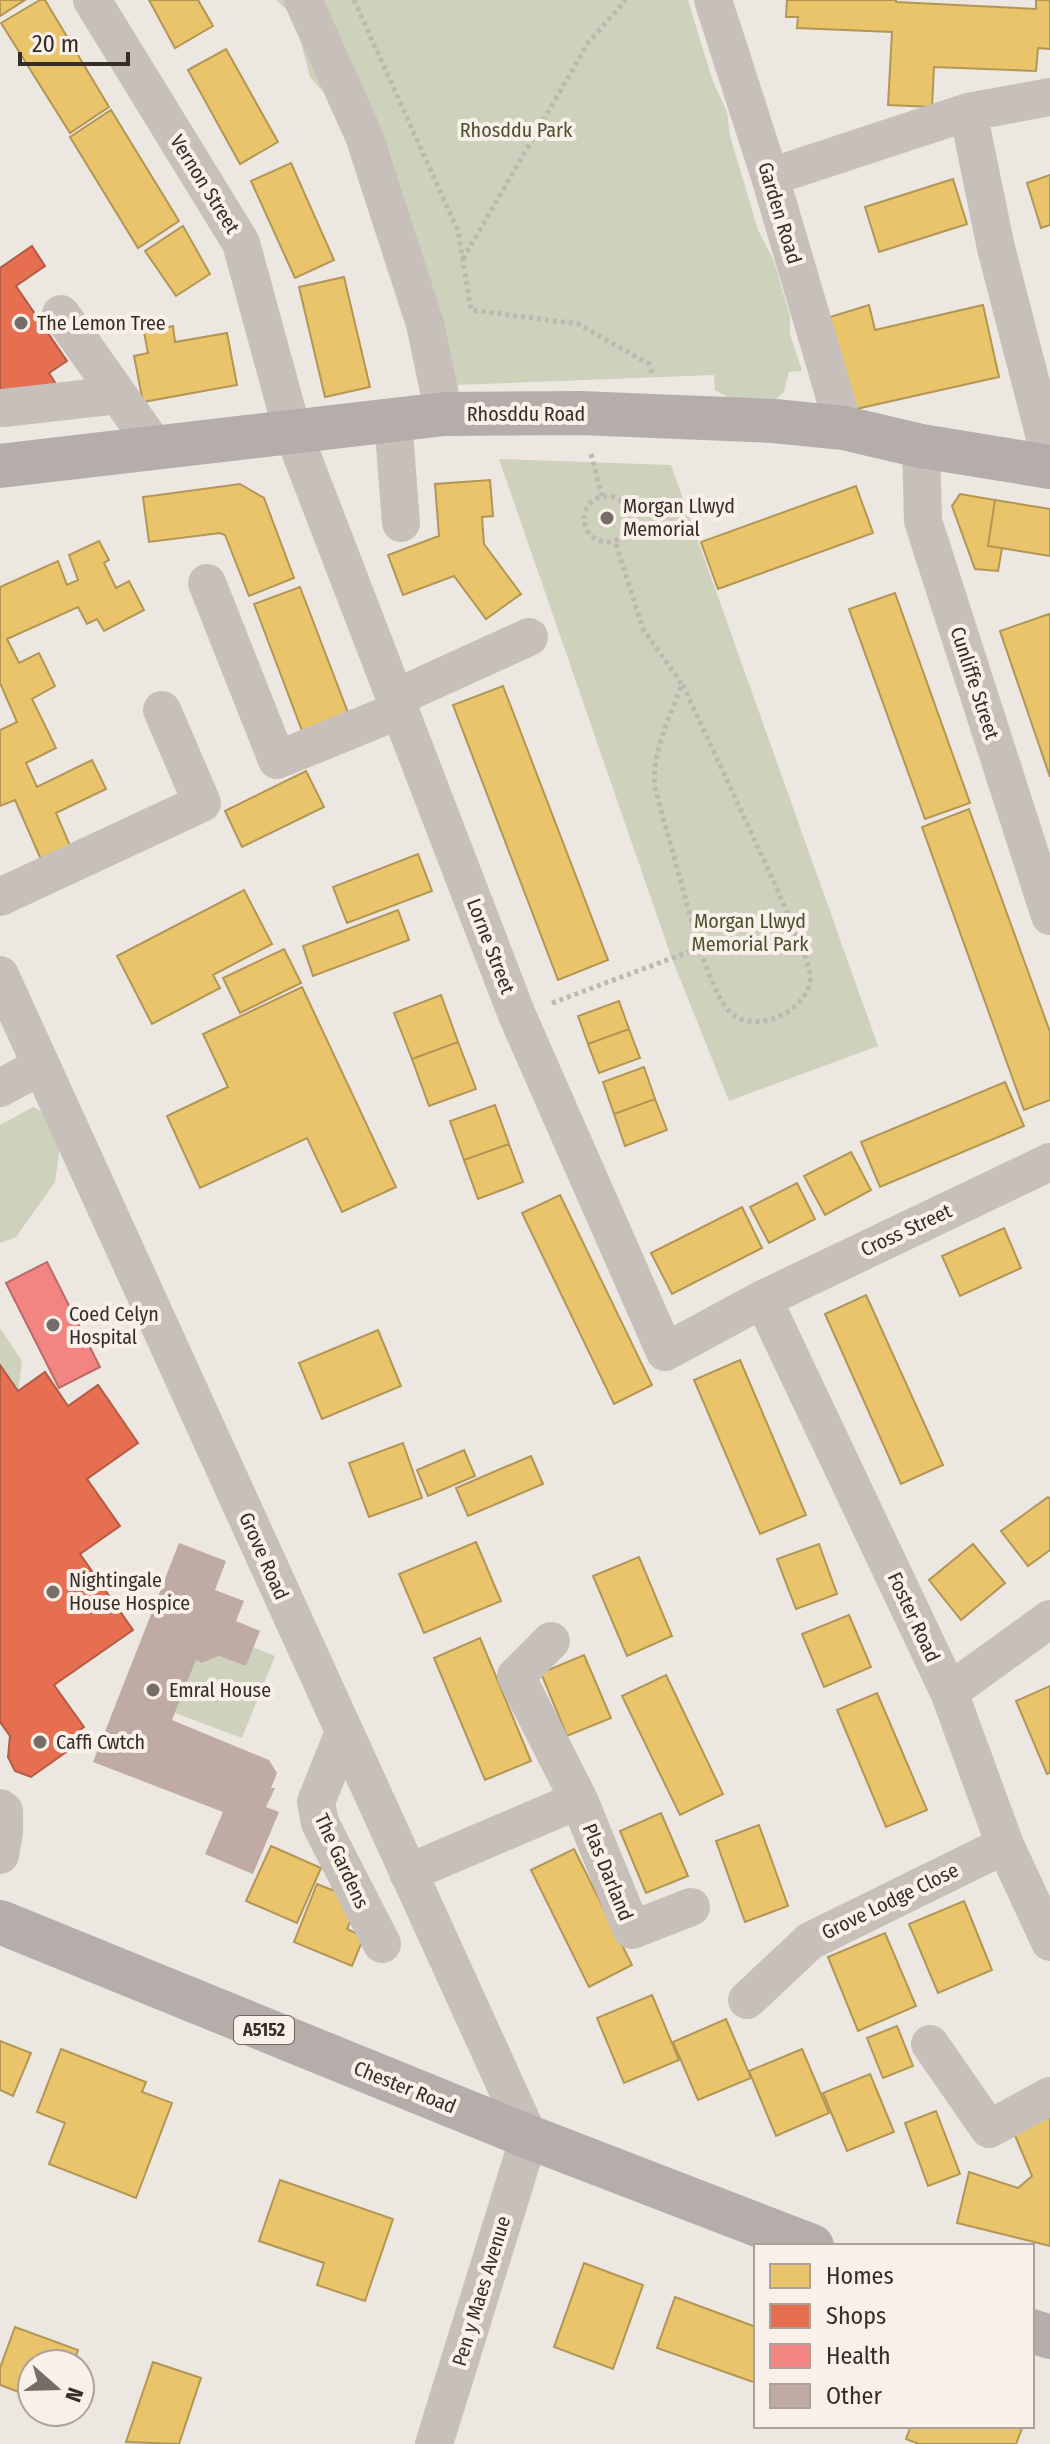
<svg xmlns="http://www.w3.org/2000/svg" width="1050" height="2444" viewBox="0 0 1050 2444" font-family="'Fira Sans Condensed',sans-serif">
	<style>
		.green { fill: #ced2bc }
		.homes { fill: #e9c46a; stroke: #b39656; stroke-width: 2 }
		.shops { fill: #e76f51; stroke: #b25b45; stroke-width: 2 }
		.health { fill: #f28482; stroke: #ba6a67; stroke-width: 2 }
		.building { fill: #bfaba3 }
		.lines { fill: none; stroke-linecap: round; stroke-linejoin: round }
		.path { stroke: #beb8b3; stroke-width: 5; stroke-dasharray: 4 4; stroke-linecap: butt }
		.minor { stroke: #c6bfba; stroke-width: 38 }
		.major { stroke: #b4ada9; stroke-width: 44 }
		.poi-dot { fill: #766d69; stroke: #f9f1e9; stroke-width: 3 }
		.labels { text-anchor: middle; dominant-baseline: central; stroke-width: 8; stroke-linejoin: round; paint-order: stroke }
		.shield { fill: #f9f1e9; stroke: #706762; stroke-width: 2 }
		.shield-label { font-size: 18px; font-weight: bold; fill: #362c28 }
		.park-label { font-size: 20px; fill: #46532d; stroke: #f9f1e9 }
		.street-label { font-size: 20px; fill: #362c28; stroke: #f9f1e9 }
		.poi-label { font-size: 20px; fill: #362c28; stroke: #f9f1e9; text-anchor: start }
	</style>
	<rect width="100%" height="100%" fill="#ece7e1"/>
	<path class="green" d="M276 0H688L712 79 727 112 730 136 758 230 774 261 790 316V334L802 371 789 372 784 392 767 407 733 400 715 390 714 375 455 385 336 106 310 77 294 16Z
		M499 459 671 465 878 1046 729 1101 672 959Z
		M33 1107 49 1115 61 1138 55 1182 16 1237 0 1243V1125Z
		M0 1328 22 1361 18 1391 0 1365Z
		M253 1647 275 1656 242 1738 175 1713 196 1660 203 1663 219 1656 246 1666Z"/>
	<path class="homes" d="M0 0H25L0 16Z
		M40 0H45L109 107 70 133 1 23Z
		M149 0H198L213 26 175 48Z
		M787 0H896V2L1036 9V0H1050V49L1038 48 1036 71 934 67 932 107 888 105 892 32 797 28 798 17H786Z
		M226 49 278 142 240 164 188 70Z
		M111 110 179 221 138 248 70 137Z
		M291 163 334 260 295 278 251 181Z
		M1050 175V225L1041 228 1027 183Z
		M953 179 967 224 879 252 865 207Z
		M183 226 210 274 176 296 145 251Z
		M344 277 370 387 325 397 299 287Z
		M869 305 875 330 983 305 999 377 856 409 827 318Z
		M173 326 175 342 227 333 237 385 143 402 134 356 148 353 144 332Z
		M490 480 493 516 482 517 484 544 521 594 486 619 454 576 403 595 388 555 439 536 435 484Z
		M240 484 264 498 294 578 249 596 225 535 220 533 149 542 143 497Z
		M856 486 873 533 718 589 701 542Z
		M960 494 995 500 988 546 1002 548 998 571 975 569 952 506Z
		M995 500 1050 509V556L988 546Z
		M99 541 109 560 104 563 116 588 129 581 144 610 104 631 97 619 87 624 78 607 7 639 19 663 39 653 55 686 32 699 56 748 26 763 37 787 92 760 106 789 56 813 71 848 43 864 15 800 0 806V730L17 722 0 683V587L58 561 67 585 78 580 69 555Z
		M300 587 350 718 304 736 254 604Z
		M895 593 970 803 925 819 849 609Z
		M1049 614 1050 616V777L1000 631Z
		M503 686 608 960 558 980 453 705Z
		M306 771 324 807 242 847 225 811Z
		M969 809 1050 1032V1100L1024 1110 922 827Z
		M418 854 432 891 347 923 333 887Z
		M244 890 272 944 213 975 220 988 152 1024 117 956Z
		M398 910 409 940 313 976 303 946Z
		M284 949 301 983 240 1013 223 978Z
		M302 987 396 1187 342 1212 307 1138 200 1188 167 1116 228 1087 203 1034Z
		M441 995 458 1042 412 1059 394 1013Z
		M619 1001 629 1029 588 1044 578 1016Z
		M629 1029 640 1058 599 1073 588 1044Z
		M458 1042 476 1089 429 1106 412 1059Z
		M644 1067 655 1099 614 1114 603 1082Z
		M1005 1082 1024 1126 880 1187 861 1142Z
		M655 1099 667 1130 625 1146 614 1114Z
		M495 1105 509 1144 464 1160 450 1121Z
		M509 1144 523 1182 478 1199 464 1160Z
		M851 1152 871 1190 825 1215 804 1176Z
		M797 1183 815 1219 769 1243 750 1207Z
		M560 1195 652 1385 614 1404 522 1213Z
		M742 1207 762 1248 672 1294 651 1253Z
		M1004 1228 1021 1268 960 1296 942 1256Z
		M866 1295 943 1465 901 1484 825 1314Z
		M378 1330 401 1386 322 1419 299 1363Z
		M740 1360 806 1515 760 1534 694 1380Z
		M403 1443 422 1498 369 1517 349 1463Z
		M464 1450 475 1476 428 1496 417 1470Z
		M531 1456 543 1484 468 1516 456 1488Z
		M1048 1497 1050 1499V1550L1028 1566 1001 1531Z
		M476 1542 501 1601 424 1633 399 1574Z
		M819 1544 837 1594 796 1609 777 1559Z
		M973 1544 1005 1583 961 1620 929 1580Z
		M639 1557 672 1636 627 1656 593 1576Z
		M849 1615 871 1667 824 1687 802 1634Z
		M480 1638 531 1761 485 1780 434 1658Z
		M584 1655 611 1718 567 1736 541 1673Z
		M666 1675 723 1794 680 1815 622 1696Z
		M1050 1686V1773L1047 1774 1016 1701Z
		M877 1693 927 1810 886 1827 837 1710Z
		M661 1813 688 1876 646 1893 620 1831Z
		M759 1825 788 1906 745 1922 716 1841Z
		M271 1846 321 1868 297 1923 246 1901Z
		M574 1849 632 1965 589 1987 531 1870Z
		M317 1884 350 1897 354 1913 347 1929 364 1937 352 1966 294 1942Z
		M964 1901 992 1970 938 1993 909 1924Z
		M885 1933 916 2006 858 2031 828 1957Z
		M652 1995 679 2060 624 2083 597 2018Z
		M726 2019 751 2078 698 2100 673 2042Z
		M897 2026 913 2066 883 2078 867 2038Z
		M0 2041 31 2053 13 2096 0 2090Z
		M61 2049 146 2082 142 2092 172 2103 136 2198 49 2164 65 2123 37 2112Z
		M802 2049 829 2113 776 2136 749 2071Z
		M870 2074 894 2132 847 2151 823 2093Z
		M936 2111 960 2174 928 2186 905 2123Z
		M1050 2112V2246L957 2223 969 2172 1018 2188 1032 2176 1011 2126Z
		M280 2180 393 2219 365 2301 317 2285 324 2263 259 2241Z
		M584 2263 643 2285 613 2369 554 2347Z
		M675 2297 756 2327V2383L657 2348Z
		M15 2327 78 2350 73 2364H32V2397L0 2385V2368Z
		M153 2362 201 2378 179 2444 126 2442Z
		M911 2426H1023L1016 2444H919L906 2439Z"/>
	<path class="shops" d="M32 246 45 266 16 286 67 361 49 373 56 384 0 397V268Z
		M0 1365 18 1391 45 1372 68 1406 98 1385 138 1443 87 1479 120 1526 80 1554 133 1630 54 1685 84 1727 67 1739 72 1748 31 1777 15 1771 8 1757 10 1736 0 1722Z"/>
	<path class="health" d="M47 1262 100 1367 59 1388 6 1283Z"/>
	<path class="building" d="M179 1543 226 1561 215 1590 244 1601 236 1621 260 1631 246 1666 219 1656 202 1663 196 1660 172 1720 269 1760 277 1773 271 1788H275L266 1807 279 1812 253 1874 205 1854 223 1812 93 1762Z"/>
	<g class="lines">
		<path class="path" d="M354 0 458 231 471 310 578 324 649 364 653 376
			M463 259 588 43 626 0
			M591 454 602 496
			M584 519a23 23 0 1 1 46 0a23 23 0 1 1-46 0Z
			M683 685 774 882 805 956C808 965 811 972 810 981 805 1013 753 1036 729 1011 715 996 708 968 699 948
			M552 1003 699 948 655 788C651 753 670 717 682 684L643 629 615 541"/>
		<path class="minor" d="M92 0 241 243 292 430 517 1015 665 1352 763 1299 1050 1162
			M303 0 364 136 425 324 444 414
			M713 0 770 177 844 428
			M968 112 996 248 1050 457
			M770 177 968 112 1050 97
			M61 314 155 447
			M3 408 118 395
			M393 420 401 523
			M921 446 923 521 1050 916
			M207 583 277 760 400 710
			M395 698 529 637
			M0 897 202 803 162 710
			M0 975 529 2137 434 2444
			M0 1088 41 1066
			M763 1299 949 1692 1005 1845 1050 1942
			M551 1641 516 1676 579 1800 632 1930 691 1907
			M949 1692 1050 1619
			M344 1732 316 1802 320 1823 382 1944
			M0 1808 4 1811V1832L0 1855
			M408 1873 579 1800
			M747 2000 810 1941 1005 1845
			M930 2044 989 2129 1050 2096"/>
		<path class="major" d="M0 466 444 414 580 413 774 421 844 428 921 446 1050 467
			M0 1922 529 2137 812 2246
			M1032 2331 1050 2337"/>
	</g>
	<g class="poi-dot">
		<circle cx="21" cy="323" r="8"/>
		<circle cx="607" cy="518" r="8"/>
		<circle cx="53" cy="1325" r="8"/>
		<circle cx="53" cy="1592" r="8"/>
		<circle cx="153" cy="1690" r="8"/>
		<circle cx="40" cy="1742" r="8"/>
	</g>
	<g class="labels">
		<rect class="shield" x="234" y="2016" width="60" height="28" rx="6"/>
		<g class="shield-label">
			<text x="264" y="2030">A5152</text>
		</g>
		<g class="park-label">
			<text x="516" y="130">Rhosddu Park</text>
			<text x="750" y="921">Morgan Llwyd<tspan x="750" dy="23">Memorial Park</tspan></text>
		</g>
		<g class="street-label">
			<text transform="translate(205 184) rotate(58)">Vernon Street</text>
			<text transform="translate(780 213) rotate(73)">Garden Road</text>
			<text x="526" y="414">Rhosddu Road</text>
			<text transform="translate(975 683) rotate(72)">Cunliffe Street</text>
			<text transform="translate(491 946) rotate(69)">Lorne Street</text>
			<text transform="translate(906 1230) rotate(-25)">Cross Street</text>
			<text transform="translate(264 1556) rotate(66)">Grove Road</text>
			<text transform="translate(914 1617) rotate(65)">Foster Road</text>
			<text transform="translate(342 1861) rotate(65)">The Gardens</text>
			<text transform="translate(608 1872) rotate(68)">Plas Darland</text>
			<text transform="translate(890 1901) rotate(-26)">Grove Lodge Close</text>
			<text transform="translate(405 2087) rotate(22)">Chester Road</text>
			<text transform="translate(481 2291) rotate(-73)">Pen y Maes Avenue</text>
		</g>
		<g class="poi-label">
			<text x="37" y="323">The Lemon Tree</text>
			<text x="623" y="506">Morgan Llwyd<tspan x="623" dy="23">Memorial</tspan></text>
			<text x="69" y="1314">Coed Celyn<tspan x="69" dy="23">Hospital</tspan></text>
			<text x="69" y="1580">Nightingale<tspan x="69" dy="23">House Hospice</tspan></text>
			<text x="169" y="1690">Emral House</text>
			<text x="56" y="1742">Caffi Cwtch</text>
		</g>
	</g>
	<rect x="754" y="2244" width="280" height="184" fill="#f9f1e9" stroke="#aba29c" stroke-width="2"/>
	<rect x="770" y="2264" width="40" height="24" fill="#e9c46a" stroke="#aba29c" stroke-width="2"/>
	<text x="826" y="2284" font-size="24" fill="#362c28">Homes</text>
	<rect x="770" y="2304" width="40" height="24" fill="#e76f51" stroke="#aba29c" stroke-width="2"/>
	<text x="826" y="2324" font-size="24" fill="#362c28">Shops</text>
	<rect x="770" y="2344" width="40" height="24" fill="#f28482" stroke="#aba29c" stroke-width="2"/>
	<text x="826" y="2364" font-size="24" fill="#362c28">Health</text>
	<rect x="770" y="2384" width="40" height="24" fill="#bfaba3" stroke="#aba29c" stroke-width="2"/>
	<text x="826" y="2404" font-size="24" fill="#362c28">Other</text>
	<g transform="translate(56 2388) rotate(110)"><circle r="38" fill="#f9f1e9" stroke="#aba29c" stroke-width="2"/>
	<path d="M0-6L14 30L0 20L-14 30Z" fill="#766d69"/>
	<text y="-12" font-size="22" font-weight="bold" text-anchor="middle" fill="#362c28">N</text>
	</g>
	<path d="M20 52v12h108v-12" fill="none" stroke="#362c28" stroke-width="4"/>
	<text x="32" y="52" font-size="24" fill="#362c28" stroke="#f9f1e9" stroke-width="6" paint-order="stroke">20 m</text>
</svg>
